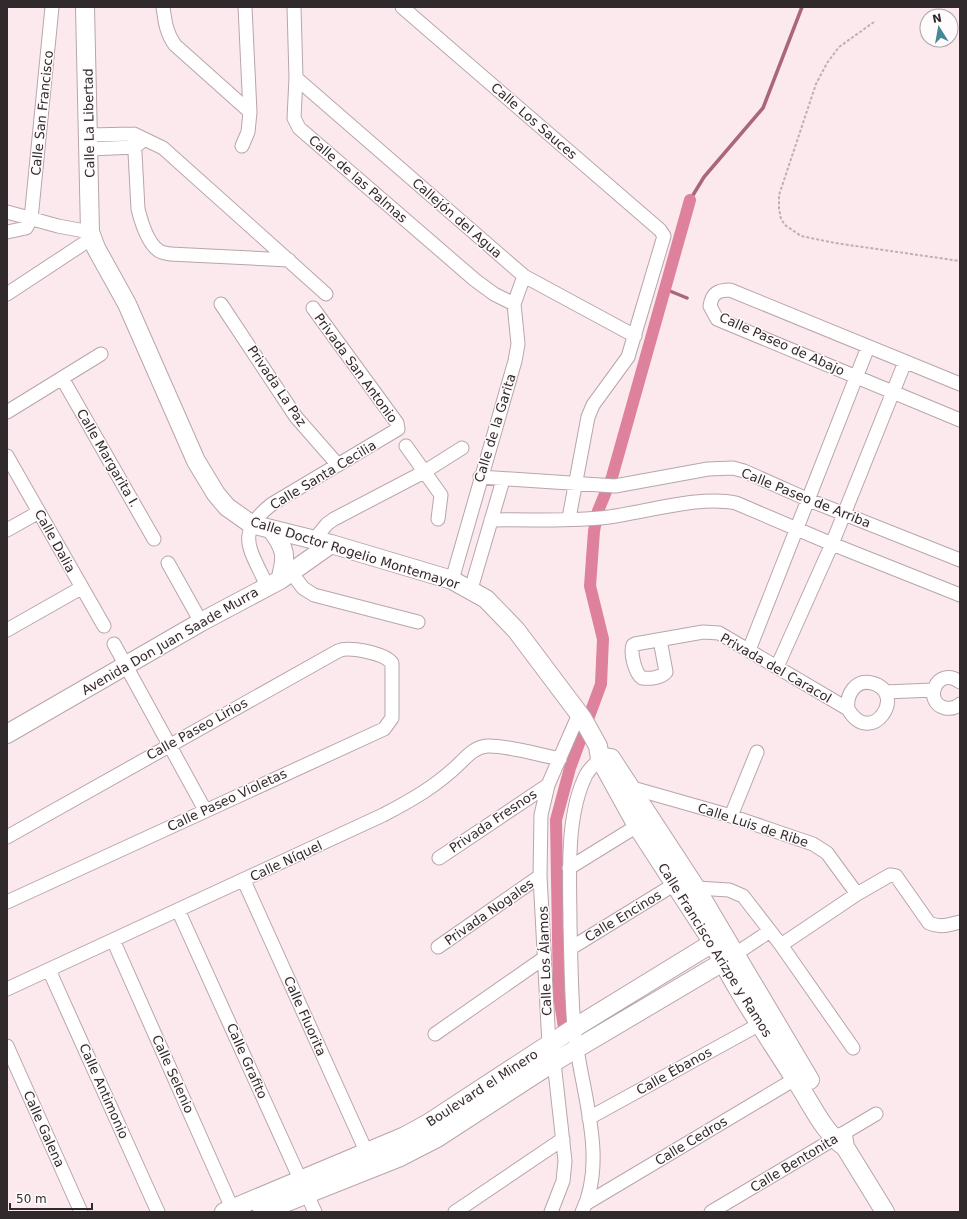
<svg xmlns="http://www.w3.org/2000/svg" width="967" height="1219" viewBox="0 0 967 1219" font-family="'DejaVu Sans',sans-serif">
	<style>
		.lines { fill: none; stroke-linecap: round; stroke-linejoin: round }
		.stream { stroke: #aa677a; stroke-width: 3.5 }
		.canal { stroke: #de819c; stroke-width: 12 }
		.street-casing { stroke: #b7a6aa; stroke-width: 15 }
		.secondary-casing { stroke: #b7a6aa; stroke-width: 20 }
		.path { stroke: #beafb3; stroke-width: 2; stroke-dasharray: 3 2; stroke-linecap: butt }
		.street { stroke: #fff; stroke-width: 13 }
		.secondary { stroke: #fff; stroke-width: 18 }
		.labels { text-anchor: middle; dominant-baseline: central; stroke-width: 3; stroke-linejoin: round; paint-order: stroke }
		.street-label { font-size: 13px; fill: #312a2c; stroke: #fffbfc }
	</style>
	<rect width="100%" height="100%" fill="#fce9ee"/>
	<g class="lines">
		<path class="stream" d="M690 200 704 177 763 108 802 7
			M665 289 687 298"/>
		<path class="canal" d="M566 1040 559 996 556 820 570 768 601 684 603 639 590 586 594 531 598 511 612 477 690 200"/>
		<g class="street-casing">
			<path id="street" d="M163 7C165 21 166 33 175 45L250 112
				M294 7 296 78 294 118 299 128 475 280 494 294 514 304
				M402 7 660 230 664 236 628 357 593 405 588 417 569 518
				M296 78 524 276 635 336
				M134 134 138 209C141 221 147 242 158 250 161 253 166 253 170 254L289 260
				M89 135 134 134 163 148 326 294
				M242 146 248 132 250 112 245 7
				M90 149 135 147 141 142
				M7 212 58 226 90 232
				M7 232 26 228 31 219 52 7
				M7 294 92 238
				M221 304 296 417 338 465
				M62 378 154 539
				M960 384 730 290C718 290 712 293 710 306L717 319 960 420
				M7 412 101 354
				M406 446 441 495 438 519
				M7 456 104 626
				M480 477 615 486 708 469 733 468 744 471 809 500 960 560
				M491 520C530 519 571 522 609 517 647 512 700 495 736 503L832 544 960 595
				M7 530 39 512
				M314 540 327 524 334 519 424 472 462 448
				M168 563 201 622
				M291 572 303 588 314 595 418 622
				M452 580 515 361 518 344 514 304 524 276
				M267 586C250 548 234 534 272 504L398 429 397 423 313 308
				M471 589 503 480
				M7 630 81 588
				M660 640 666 672C661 678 650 679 642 678 635 673 630 653 633 645L635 644 703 632 719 633 848 709C871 749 909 693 872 683 855 679 846 695 848 709
				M114 644 205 810
				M749 650 868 347
				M777 667 832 544 905 362
				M960 682C937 665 922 702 945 708 951 709 956 708 960 704
				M885 692 933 690
				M629 787 731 816 813 844 827 853 857 894
				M731 816 757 752
				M7 837 338 651C349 646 384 653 392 663V718L384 729 7 902
				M439 858 548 785
				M569 868 637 826
				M244 881 366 1151
				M696 888 729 890 743 896 781 945 853 1048
				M178 910 315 1212
				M113 940 232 1208
				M781 945 857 894 890 875 896 876 929 923C940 928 949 925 960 922
				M438 947 540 876
				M571 948 675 884
				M734 955 770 931
				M49 970 158 1212
				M7 989 383 815C412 800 438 785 461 762 469 754 476 747 487 746 506 745 539 755 560 759
				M435 1034 544 958
				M7 1046 81 1212
				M589 1118 760 1024
				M587 1203 795 1079
				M455 1212 563 1139
				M551 1212 563 1181 565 1161 554 1062 549 1045 540 876 541 815 548 785 579 714
				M582 1212C609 1157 579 1085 574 1027 571 993 571 959 570 925 570 879 565 817 586 775 591 766 599 760 608 755
				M711 1212 876 1114"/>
		</g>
		<g class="secondary-casing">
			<path id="secondary" d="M85 7 90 232 96 248 127 304 196 461 216 494 227 507 251 524 331 544 452 580 486 599 516 630 583 719 598 746 600 759 637 826 713 943C737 992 769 1038 798 1084 812 1105 824 1133 845 1147
				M271 529C286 549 287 556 280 580
				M7 734 201 622 280 580 331 544
				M611 758 696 888 810 1080
				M843 1136 845 1147 885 1212
				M224 1212 405 1136 427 1124 574 1028 724 936
				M262 1212 398 1158 437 1138 554 1062 733 956"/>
		</g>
		<path class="path" d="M874 22 839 47 827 63 816 84 779 195V209L781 219 785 225 801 236 835 243 960 261"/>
		<use href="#street" class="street"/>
		<use href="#secondary" class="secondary"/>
	</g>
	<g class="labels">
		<g class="street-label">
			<text transform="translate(42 113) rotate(-84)">Calle San Francisco</text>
			<text transform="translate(534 121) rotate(41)">Calle Los Sauces</text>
			<text transform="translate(89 123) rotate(-91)">Calle La Libertad</text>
			<text transform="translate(358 179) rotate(41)">Calle de las Palmas</text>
			<text transform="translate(457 218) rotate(41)">Callejón del Agua</text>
			<text transform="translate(782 344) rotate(24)">Calle Paseo de Abajo</text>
			<text transform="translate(356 368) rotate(54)">Privada San Antonio</text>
			<text transform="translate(277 386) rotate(56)">Privada La Paz</text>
			<text transform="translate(495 428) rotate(-73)">Calle de la Garita</text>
			<text transform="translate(108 458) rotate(60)">Calle Margarita I.</text>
			<text transform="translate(323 475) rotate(-31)">Calle Santa Cecilia</text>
			<text transform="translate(806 498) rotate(22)">Calle Paseo de Arriba</text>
			<text transform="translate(55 541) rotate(61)">Calle Dalia</text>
			<text transform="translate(355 553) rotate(17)">Calle Doctor Rogelio Montemayor</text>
			<text transform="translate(170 641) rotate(-30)">Avenida Don Juan Saade Murra</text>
			<text transform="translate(776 668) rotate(30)">Privada del Caracol</text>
			<text transform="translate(197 729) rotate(-29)">Calle Paseo Lirios</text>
			<text transform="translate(227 800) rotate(-25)">Calle Paseo Violetas</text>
			<text transform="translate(493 821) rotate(-34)">Privada Fresnos</text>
			<text transform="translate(753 825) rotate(18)">Calle Luis de Ribe</text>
			<text transform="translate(286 861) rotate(-25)">Calle Níquel</text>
			<text transform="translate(489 912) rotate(-35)">Privada Nogales</text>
			<text transform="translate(623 916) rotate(-31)">Calle Encinos</text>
			<text transform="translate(715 950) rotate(58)">Calle Francisco Arizpe y Ramos</text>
			<text transform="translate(545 961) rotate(-92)">Calle Los Álamos</text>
			<text transform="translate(305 1016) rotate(66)">Calle Fluorita</text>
			<text transform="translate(247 1061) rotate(66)">Calle Grafito</text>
			<text transform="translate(674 1071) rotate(-29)">Calle Ébanos</text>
			<text transform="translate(173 1074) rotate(66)">Calle Selenio</text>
			<text transform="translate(482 1088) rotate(-33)">Boulevard el Minero</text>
			<text transform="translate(104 1091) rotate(66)">Calle Antimonio</text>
			<text transform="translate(44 1129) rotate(66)">Calle Galena</text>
			<text transform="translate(691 1141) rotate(-31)">Calle Cedros</text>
			<text transform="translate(794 1163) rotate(-31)">Calle Bentonita</text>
		</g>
	</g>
	<rect width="967" height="1219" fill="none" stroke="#312a2c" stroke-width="16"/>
	<g transform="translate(939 28) rotate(349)"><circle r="19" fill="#fffbfc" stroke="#ada7a9"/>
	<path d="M0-3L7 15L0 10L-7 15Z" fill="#438895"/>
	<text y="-6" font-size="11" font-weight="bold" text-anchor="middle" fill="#312a2c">N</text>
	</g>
	<path d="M10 1203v6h82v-6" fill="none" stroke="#312a2c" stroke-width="2"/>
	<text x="16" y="1203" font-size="12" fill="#312a2c" stroke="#fffbfc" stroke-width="3" paint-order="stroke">50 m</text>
</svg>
